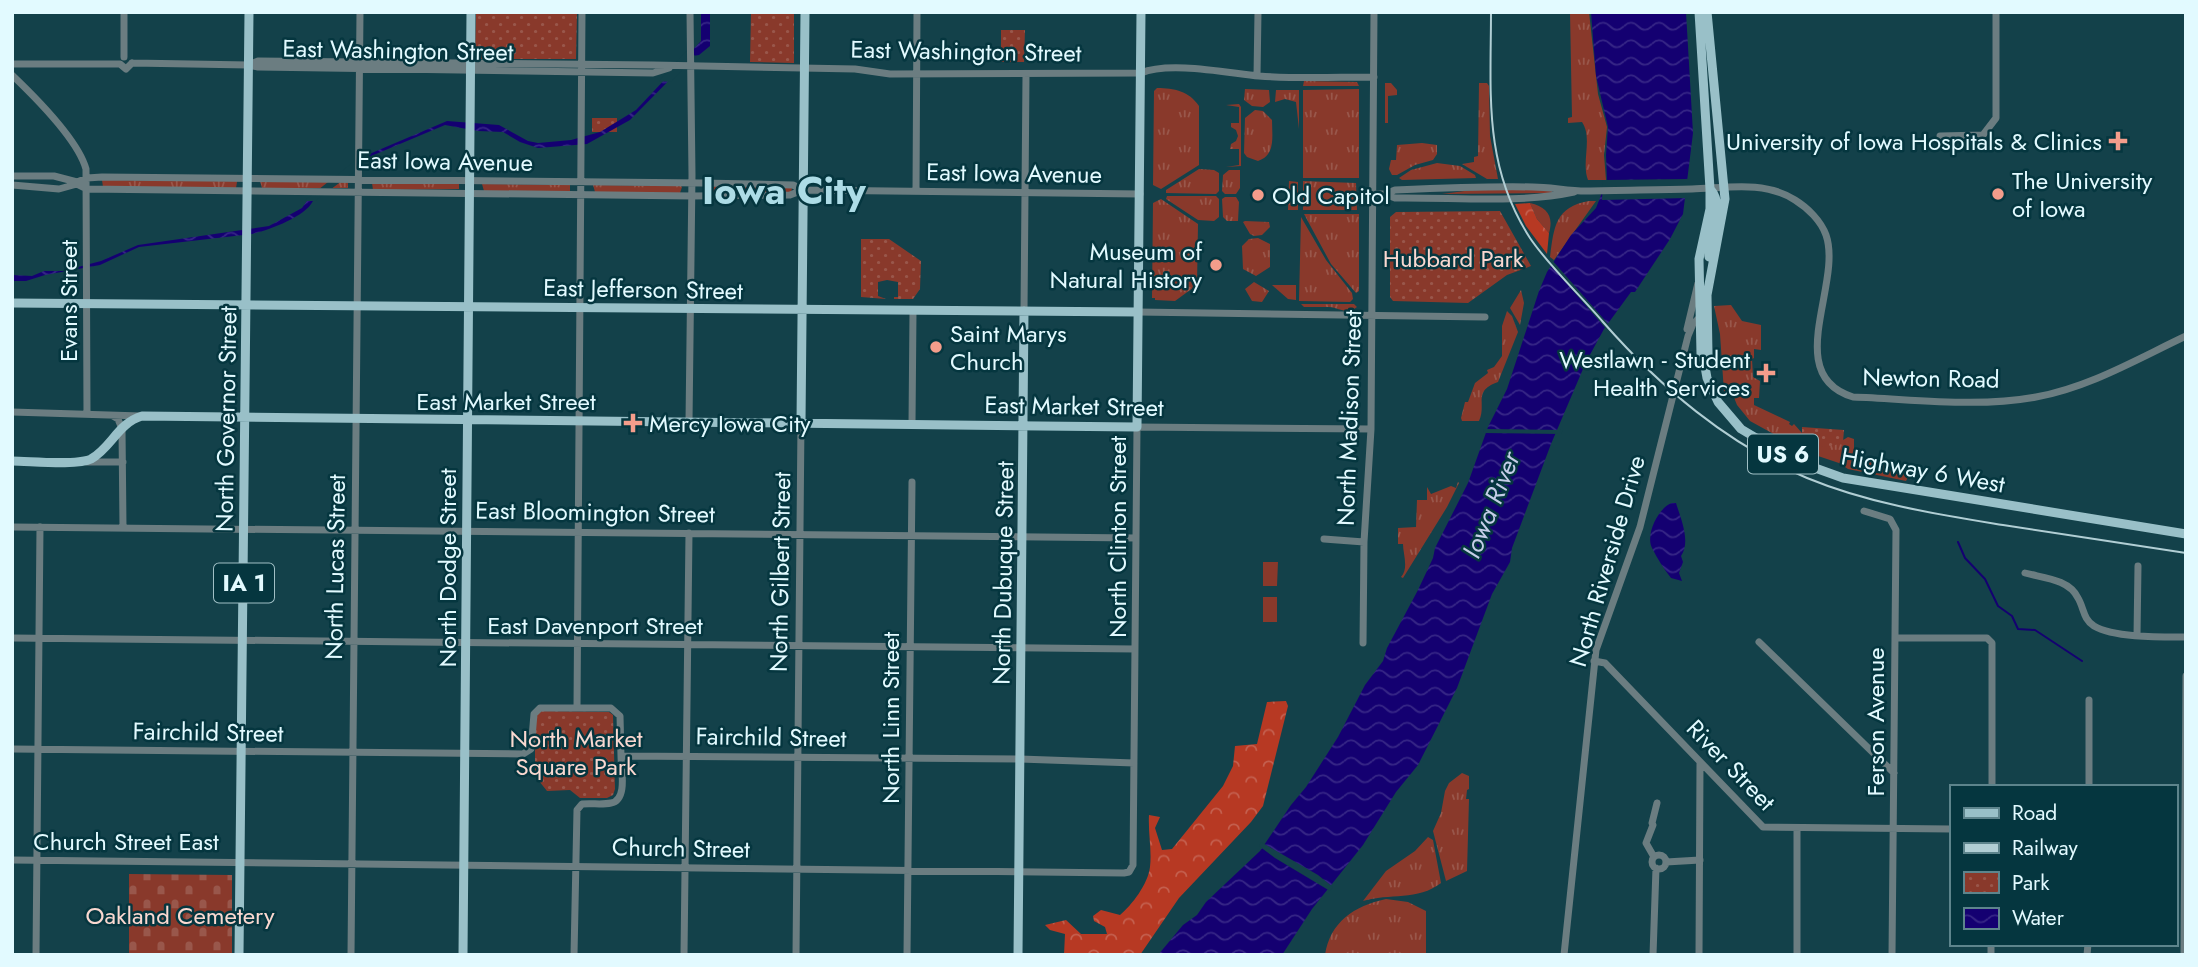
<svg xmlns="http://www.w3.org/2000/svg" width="2198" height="967" viewBox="0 0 2198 967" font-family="Jost,sans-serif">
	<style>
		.grass { fill: url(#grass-tufts) }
		.forest { fill: url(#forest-crowns) }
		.cemetery { fill: url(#cemetery-stones) }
		.park { fill: url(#park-dots) }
		.garden { fill: #89392b }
		.water { fill: url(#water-waves) }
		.pier { fill: #13414a }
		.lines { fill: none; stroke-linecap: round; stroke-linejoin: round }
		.stream { stroke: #140071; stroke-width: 2 }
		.minor { stroke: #6b7d81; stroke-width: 7 }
		.major { stroke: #99c0c8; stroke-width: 9 }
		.rail { stroke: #b1ced4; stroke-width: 2 }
		.poi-dot { fill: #f49d8b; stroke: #05363f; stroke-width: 2.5 }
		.labels { text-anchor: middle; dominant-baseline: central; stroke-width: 5; stroke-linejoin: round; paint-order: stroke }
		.shield { fill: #05363f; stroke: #a0bfc5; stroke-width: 2 }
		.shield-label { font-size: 23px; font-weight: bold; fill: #e2faff }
		.street-label { font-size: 24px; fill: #e2faff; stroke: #05363f }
		.poi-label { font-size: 24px; fill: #e2faff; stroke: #05363f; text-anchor: start }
		.park-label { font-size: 24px; fill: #fad8d0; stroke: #05363f }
		.water-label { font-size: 26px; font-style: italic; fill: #c5cde8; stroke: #05363f }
		.town-label { font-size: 38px; font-weight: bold; fill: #addce6; stroke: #05363f }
	</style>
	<defs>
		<pattern id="grass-tufts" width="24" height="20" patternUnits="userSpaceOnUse" patternTransform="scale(1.75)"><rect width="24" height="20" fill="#89392b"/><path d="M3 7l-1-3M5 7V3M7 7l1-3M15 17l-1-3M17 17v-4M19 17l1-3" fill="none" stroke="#99574b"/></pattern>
		<pattern id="forest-crowns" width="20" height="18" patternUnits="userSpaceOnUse" patternTransform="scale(1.75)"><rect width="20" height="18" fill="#b73923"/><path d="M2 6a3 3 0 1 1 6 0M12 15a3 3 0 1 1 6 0" fill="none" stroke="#c4604f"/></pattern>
		<pattern id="cemetery-stones" width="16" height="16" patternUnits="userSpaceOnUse" patternTransform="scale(1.75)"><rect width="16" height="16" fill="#89392b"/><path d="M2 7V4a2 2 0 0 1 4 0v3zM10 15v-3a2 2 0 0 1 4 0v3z" fill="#99574b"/></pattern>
		<pattern id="park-dots" width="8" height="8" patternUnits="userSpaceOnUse" patternTransform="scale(1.75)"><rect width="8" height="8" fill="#89392b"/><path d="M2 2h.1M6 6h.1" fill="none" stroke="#99574b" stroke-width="1.8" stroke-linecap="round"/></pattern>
		<pattern id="water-waves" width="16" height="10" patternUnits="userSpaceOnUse" patternTransform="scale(1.75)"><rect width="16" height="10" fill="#140071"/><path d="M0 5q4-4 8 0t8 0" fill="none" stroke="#362686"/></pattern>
	</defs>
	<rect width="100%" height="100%" fill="#13414a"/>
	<path class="grass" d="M1570 12H1589L1598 94 1607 127 1604 155 1606 180H1588C1581 162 1593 138 1582 122L1568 123V118L1572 117Z
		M1304 81 1357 82 1359 86H1303Z
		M1385 83H1391L1397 90V95L1388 96V123H1385Z
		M1479 83H1487L1489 86 1490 136 1498 179H1487L1462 164 1474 162V157L1478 156Z
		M1157 88C1174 88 1189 91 1199 106V165L1161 189 1153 185 1154 91Z
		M1245 89 1269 90 1270 102 1263 107 1252 106 1244 100Z
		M1359 89V178H1303V90Z
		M1276 90H1299V129L1296 102 1285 99 1275 102Z
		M1239 104 1241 107V166L1226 167 1239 165V149H1230L1231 144 1236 141 1238 136 1236 130 1231 127V123H1239V107L1226 105Z
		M1255 110 1263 111 1272 120C1272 136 1276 155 1258 161L1247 157 1244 153 1245 118Z
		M1422 143 1437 145V154L1433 160 1415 165 1397 175H1392L1389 169 1391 160H1396L1397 145Z
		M1437 163 1460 166 1475 175 1476 178 1402 180 1399 178 1411 170Z
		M1199 169 1214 170 1219 173V191L1216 194 1166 193V190Z
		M1229 170H1240V188L1236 194H1225L1222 191 1223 175Z
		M102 180 237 181V182L236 188 103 187Z
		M260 181 348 182V188H262Z
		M1289 181 1298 182V210H1288Z
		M1303 181 1356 183 1357 210H1303Z
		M372 183H459V189L373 190Z
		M482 184 570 185V191H484Z
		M593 185 681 186 682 187 680 193 595 192Z
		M706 186 792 188 791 193H705Z
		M1472 190H1552V193L1442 194Z
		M1167 196H1216L1219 199V217L1214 221 1198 220 1166 199Z
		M1225 197H1236L1239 202 1238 221H1227L1223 217 1222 199Z
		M1161 199 1198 224 1197 285 1175 301 1155 300V298H1152L1153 203Z
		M1589 201H1596L1554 260 1550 257C1554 227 1555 207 1589 201Z
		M1530 203C1547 207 1554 216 1549 233L1537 219Z
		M1304 214H1359V291L1356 293 1331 264Z
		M1301 217 1326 260 1352 293 1353 299 1350 302 1299 301Z
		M1245 221 1269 222 1270 227 1262 235 1254 236 1250 234 1243 222Z
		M1258 238 1270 244V267L1256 276 1243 269 1242 246 1249 239Z
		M1254 282 1269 291 1262 302 1252 301 1245 289Z
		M1272 285H1296V300L1288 299Z
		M1521 290 1524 303 1520 325 1510 308Z
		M1301 304H1354L1357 307C1347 315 1340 308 1329 307 1321 307 1312 307 1304 307Z
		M1731 305 1742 321 1761 325V350L1754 349V358L1752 359 1753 377 1760 381 1759 398H1754V405L1790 422 1789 424 1792 426 1794 424 1802 433H1810L1803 440C1820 450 1833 447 1848 437L1854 439V459C1875 459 1892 460 1909 475L1906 481 1848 469 1839 463 1806 452 1750 421 1737 405 1731 390 1724 392 1720 334 1714 306Z
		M1507 311 1512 316 1518 332 1498 382C1472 391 1487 404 1479 421H1462L1461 418 1465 402H1468L1475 383 1488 373 1487 370 1494 367 1502 356V326Z
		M1458 482 1459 483 1447 507 1403 578 1401 577C1409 568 1403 554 1403 544H1398V528L1416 527 1417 500H1427V487L1431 494 1451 486 1456 488Z
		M1462 773 1469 776V789L1467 790 1466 799H1469L1467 871 1446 881 1433 831 1441 813 1445 791 1449 783Z
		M1428 837 1433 840 1441 883C1418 901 1389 893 1363 901L1386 871 1415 851Z
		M1386 899 1408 902 1426 911V955H1325C1330 922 1354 906 1386 899Z"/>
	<path class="forest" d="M1530 203 1537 219 1549 233 1547 254 1526 226 1515 204Z
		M1286 701 1288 706 1263 806 1251 822 1179 898 1140 955H1064L1065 934 1050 930 1045 925 1066 920 1081 934H1107L1105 927 1094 921 1093 916 1101 910 1120 915C1132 905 1148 884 1150 867 1152 850 1148 833 1149 815L1160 817 1155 828 1162 850 1172 849 1223 786 1233 766 1235 746 1257 744 1267 702Z"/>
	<path class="cemetery" d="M129 874 232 875V955H129Z"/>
	<path class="park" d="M476 12H577L576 59H475Z
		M751 12H794V63L750 62Z
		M1001 30H1025L1024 62H1001Z
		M592 118H617V132H592Z
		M1500 211 1531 266 1507 275 1468 303 1393 301 1390 297V217L1396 212Z
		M861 239H889L921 261 920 289 913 299H894V297H898V282L887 280 878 282V296L886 299 861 297Z
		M1802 427 1844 430 1843 442C1828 449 1816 449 1802 440Z
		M542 711 609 712 613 715 615 789 613 795 607 798H580L570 790 547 791 535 776V717L537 713Z"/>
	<path class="garden" d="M1263 562H1278L1277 586H1263Z
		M1263 597H1277V622H1263Z"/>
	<path class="water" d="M701 12H710V46L699 55 693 56 630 120 587 144 538 148 520 142 503 132 478 131 445 125 369 157 313 201C305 217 269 230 252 234L139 247 100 265 45 275 26 281H12V275L32 276 44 271H63L101 261 138 245 269 226 302 208 307 201 367 155 447 121 499 125 528 141 538 143 571 140 600 132 636 110 701 41Z
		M1591 12H1686L1693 133 1683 214 1670 239 1635 292H1631L1604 329 1586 362 1551 444 1512 548 1510 562 1492 594 1457 688 1418 765 1396 792 1363 845 1312 909 1282 955H1158L1183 925 1197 915 1206 902 1260 851 1291 805 1306 787 1338 737 1365 685 1383 661 1387 648 1418 590 1433 558 1435 548 1468 483 1488 427 1507 389 1539 291 1547 272 1571 235 1596 208 1607 180 1606 155 1608 127 1596 76Z
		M1672 503H1676C1681 519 1691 542 1681 556L1683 562 1679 573 1682 581 1671 578C1664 569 1657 558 1652 548 1645 534 1659 507 1672 503Z"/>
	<path class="pier" d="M689 48 695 56 671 82 659 81Z
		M366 152V163L315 201H304Z
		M1689 179V198L1602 200 1603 180Z
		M1551 259 1610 326 1607 330 1549 263Z
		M1484 429 1563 430 1561 434 1483 433Z
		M1261 842 1318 875 1333 887 1330 891 1275 858 1259 846Z"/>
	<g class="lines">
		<path class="stream" d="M1958 542 1965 558 1985 579 1998 606 2012 616 2018 629 2035 630 2082 661"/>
		<path class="minor" d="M124 12V57
			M132 63 249 65 258 67 653 73 669 68
			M12 64H120L126 69 132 63
			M249 65 258 61 653 65 855 69 890 74 1141 73C1169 61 1228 73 1259 76 1297 79 1336 77 1374 77
			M12 75C34 96 78 140 86 169L87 413
			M1257 76 1258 12
			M1940 136 1983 135 1996 118V12
			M12 176H54L77 182 87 178 102 177 702 183 793 185 803 190
			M12 185 59 189 77 184 87 189 692 196 790 195 803 190 1140 194
			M916 191 917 12
			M1373 194H1385L1395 198C1453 197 1518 204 1574 192
			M1385 194 1395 190C1441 188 1487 186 1533 187 1550 187 1568 191 1586 191 1621 190 1656 190 1692 189 1726 188 1764 180 1795 200 1808 208 1821 221 1826 235 1843 284 1781 375 1853 397 1912 399 1977 408 2036 397 2090 387 2137 359 2186 336
			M1024 311 1026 75
			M1138 312 1485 317
			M1687 329 1698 283
			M12 412 141 416
			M113 416 118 419 122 429 123 527
			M689 422 692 175 690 12
			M912 423 913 312
			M87 462H123
			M1864 511 1890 519 1896 530 1892 955
			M12 527 1136 538
			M1324 539 1364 542
			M2025 573C2043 578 2069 579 2078 598 2084 608 2083 619 2094 626 2114 638 2162 637 2186 637
			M2137 636 2138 566
			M12 638 1135 649
			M1895 638H1987L1992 643V787
			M1759 642 1894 773
			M1363 643 1364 542 1371 429 1374 12
			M1594 661 1605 663 1763 827 1951 829
			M577 708 582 12
			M12 749 523 754 531 749 534 714 540 708H611L620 716 621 756 1020 759 1134 763
			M2089 787V700
			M1652 862a7 7 0 1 1 14 0a7 7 0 1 1-14 0Z
			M1654 857 1646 843 1653 825 1652 823 1657 803
			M12 860 1124 873 1129 872 1133 865 1137 427 1371 429
			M1666 862 1700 860
			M36 955 40 527
			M351 955 360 12
			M574 955 577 810 582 804C592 803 602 805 611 803 628 800 621 769 621 756
			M684 955 689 533
			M796 955 801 422
			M907 955 912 482
			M1564 955 1596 650 1640 527 1688 336 1693 324 1701 316
			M1653 955 1656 868
			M1699 955 1700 763
			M1797 955V828
			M1991 955V944
			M2087 955 2088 944
			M2184 955 2186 676"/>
		<path class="major" d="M1699 12 1710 189V209L1699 259 1701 354 1704 361 1707 378 1718 402 1741 429 1793 460 1843 478 2186 534
			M1709 257C1710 238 1725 205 1711 190
			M12 303 1138 312
			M1704 361 1708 355 1707 295 1725 199 1707 12
			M801 422 805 12
			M12 461C30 461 77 466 91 459 111 448 118 423 142 416L1137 427 1141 12
			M239 955 249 12
			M463 955 471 12
			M1018 955 1024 311"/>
		<path class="rail" d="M1491 12C1491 93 1483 166 1530 238 1548 265 1581 296 1603 322 1661 388 1726 443 1807 478 1870 504 1936 514 2003 525 2064 534 2125 544 2186 553"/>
	</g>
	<g class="poi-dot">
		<path d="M2114.5 130.5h7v7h7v7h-7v7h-7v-7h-7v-7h7z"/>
		<circle cx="1998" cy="194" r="7"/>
		<circle cx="1258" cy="195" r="7"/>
		<circle cx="1216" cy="265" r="7"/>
		<circle cx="936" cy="347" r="7"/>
		<path d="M1762.5 362.5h7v7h7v7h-7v7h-7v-7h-7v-7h7z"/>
		<path d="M629.5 412.5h7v7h7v7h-7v7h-7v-7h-7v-7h7z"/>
	</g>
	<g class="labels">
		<g class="shield">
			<rect x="1748" y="434.5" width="70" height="39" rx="5"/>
			<rect x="214" y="563.5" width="60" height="39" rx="5"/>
		</g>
		<g class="shield-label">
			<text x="1783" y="454">US 6</text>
			<text x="244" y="583">IA 1</text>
		</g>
		<g class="street-label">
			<text transform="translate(398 50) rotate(1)">East Washington Street</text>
			<text transform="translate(966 51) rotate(1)">East Washington Street</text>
			<text transform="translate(445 161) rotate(1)">East Iowa Avenue</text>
			<text transform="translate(1014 173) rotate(1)">East Iowa Avenue</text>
			<text transform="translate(643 289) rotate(1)">East Jefferson Street</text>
			<text transform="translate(68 301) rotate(-90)">Evans Street</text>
			<text transform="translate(1931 378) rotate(1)">Newton Road</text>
			<text x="506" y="401">East Market Street</text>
			<text transform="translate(1074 406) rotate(1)">East Market Street</text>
			<text transform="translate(1349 418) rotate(-88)">North Madison Street</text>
			<text transform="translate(226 419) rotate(-89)">North Governor Street</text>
			<text transform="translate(1923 470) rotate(10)">Highway 6 West</text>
			<text transform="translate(595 512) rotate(1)">East Bloomington Street</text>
			<text transform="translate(1117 537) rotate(-90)">North Clinton Street</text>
			<text transform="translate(1607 561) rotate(-74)">North Riverside Drive</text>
			<text transform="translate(335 567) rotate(-89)">North Lucas Street</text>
			<text transform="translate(447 568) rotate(-90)">North Dodge Street</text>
			<text transform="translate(780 572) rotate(-89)">North Gilbert Street</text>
			<text transform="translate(1003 573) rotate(-89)">North Dubuque Street</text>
			<text x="595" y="625">East Davenport Street</text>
			<text transform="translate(890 718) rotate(-90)">North Linn Street</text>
			<text transform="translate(1875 722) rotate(-90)">Ferson Avenue</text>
			<text transform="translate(208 732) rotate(1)">Fairchild Street</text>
			<text transform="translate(771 737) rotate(1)">Fairchild Street</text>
			<text transform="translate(1731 765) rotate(46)">River Street</text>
			<text x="126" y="841">Church Street East</text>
			<text transform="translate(681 848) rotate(1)">Church Street</text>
		</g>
		<g class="poi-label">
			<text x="2102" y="141" text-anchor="end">University of Iowa Hospitals &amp; Clinics</text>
			<text x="2012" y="180">The University<tspan x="2012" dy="28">of Iowa</tspan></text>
			<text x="1272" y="195">Old Capitol</text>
			<text x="1202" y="251" text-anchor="end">Museum of<tspan x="1202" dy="28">Natural History</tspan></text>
			<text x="950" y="333">Saint Marys<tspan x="950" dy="28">Church</tspan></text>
			<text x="1750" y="359" text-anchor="end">Westlawn - Student<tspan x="1750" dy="28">Health Services</tspan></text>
			<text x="649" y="423">Mercy Iowa City</text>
		</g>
		<g class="park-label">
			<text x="1453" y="258">Hubbard Park</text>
			<text x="576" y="738">North Market<tspan x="576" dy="28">Square Park</tspan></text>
			<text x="180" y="915">Oakland Cemetery</text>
		</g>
		<g class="water-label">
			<text transform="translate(1491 505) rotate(-68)">Iowa River</text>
		</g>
		<g class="town-label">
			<text x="784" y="190">Iowa City</text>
		</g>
	</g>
	<rect width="2198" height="967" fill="none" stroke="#e2faff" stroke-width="28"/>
	<rect x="1950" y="785" width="228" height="161" fill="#05363f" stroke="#5d848c" stroke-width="2"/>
	<rect x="1964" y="808" width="35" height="10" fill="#99c0c8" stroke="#5d848c" stroke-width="2"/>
	<text x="2012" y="820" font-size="21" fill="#e2faff">Road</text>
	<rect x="1964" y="843" width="35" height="10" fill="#b1ced4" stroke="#5d848c" stroke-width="2"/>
	<text x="2012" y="855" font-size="21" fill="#e2faff">Railway</text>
	<rect x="1964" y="872" width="35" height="21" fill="url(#park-dots)" stroke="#5d848c" stroke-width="2"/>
	<text x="2012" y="890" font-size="21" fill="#e2faff">Park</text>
	<rect x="1964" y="908" width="35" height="21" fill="url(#water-waves)" stroke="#5d848c" stroke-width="2"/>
	<text x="2012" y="925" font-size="21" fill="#e2faff">Water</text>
</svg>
